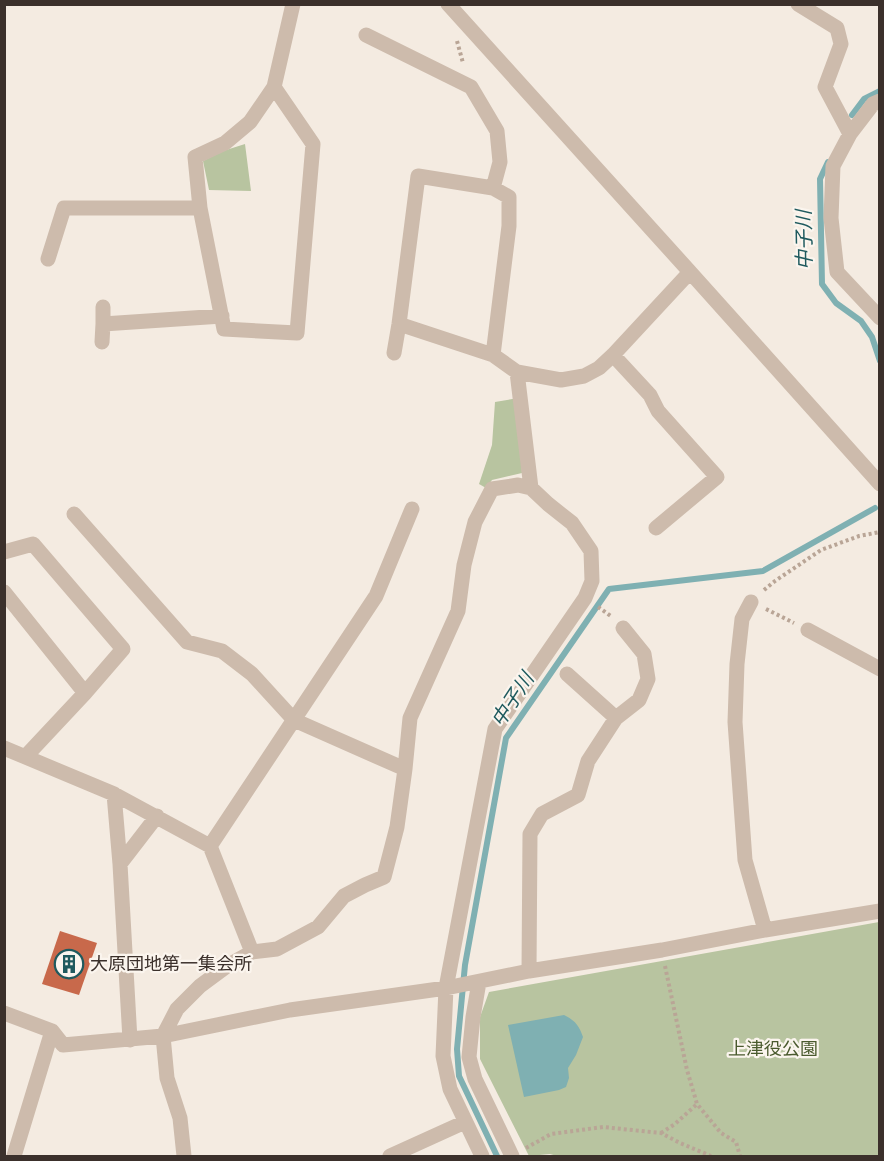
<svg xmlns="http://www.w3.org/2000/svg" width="884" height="1161" viewBox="0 0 884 1161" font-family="'Sofia Sans Condensed','Noto Sans JP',sans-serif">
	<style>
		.green { fill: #b8c4a0 }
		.water { fill: #7fb0b2 }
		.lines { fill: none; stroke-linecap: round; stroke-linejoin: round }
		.stream { stroke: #7fb0b2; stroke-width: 6 }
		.building { fill: #c8694b }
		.path { stroke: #b9a596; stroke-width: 4; stroke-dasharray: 3 3; stroke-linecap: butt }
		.minor { stroke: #cdbbac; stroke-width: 15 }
		.labels { text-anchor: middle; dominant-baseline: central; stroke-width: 4.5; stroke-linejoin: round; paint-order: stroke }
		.poi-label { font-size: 18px; fill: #3b302b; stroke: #fbf5ee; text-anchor: start }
		.park-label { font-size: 18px; fill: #4a5a2e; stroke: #fbf5ee }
		.water-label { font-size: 20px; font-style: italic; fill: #1f5a5e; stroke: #fbf5ee }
	</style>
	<rect width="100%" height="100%" fill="#f4ebe1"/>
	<path class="green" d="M245 144 251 191 209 190 203 161 223 151Z
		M518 398 522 473 492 480 486 488 479 484 492 445 495 402Z
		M879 922V1156H557L550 1154 529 1156 480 1059V1017L489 992Z"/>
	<path class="water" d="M564 1015C576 1021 579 1026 583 1037L576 1055 568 1068 569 1078 566 1087 559 1090 524 1097 508 1025Z"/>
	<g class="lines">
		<path class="stream" d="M852 115 864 99 880 91
			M828 162 820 179 822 284 836 303 861 321 872 337 880 361
			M497 1156 459 1076 457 1049 465 965 506 738 609 589 763 571 875 508"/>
	</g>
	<path class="building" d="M60 931 97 943 79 995 42 984Z"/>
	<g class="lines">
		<path class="path" d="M457 41 463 63
			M764 590 775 581 821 550 859 536 880 532
			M598 607 612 617
			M766 609 794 623
			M665 966 687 1070 697 1104 721 1133 736 1142 740 1156
			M661 1133 675 1124 697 1104
			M526 1148 551 1134 603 1127 661 1133 680 1143 711 1156"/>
		<path class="minor" d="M448 4 690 272 880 484
			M798 4 837 28 841 44 825 87 850 134
			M366 35 471 87 497 131 500 162 493 188
			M880 101 873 104 850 134 833 166 831 218 837 272 880 318
			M200 208 224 329 297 333 313 144 274 87
			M48 259 64 208H200L195 157 225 143 250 122 274 87 293 4
			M103 324 222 316
			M399 324 493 355 517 372 561 380 584 376 599 368 613 355 690 272
			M102 342 103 324V307
			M394 353 399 324 418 176 493 188 509 197V226L493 355
			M613 355 650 395 658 411 717 477 656 528
			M517 372 531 488
			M74 514 187 642 222 651 252 674 294 720 405 769 397 827 384 877 365 885 344 896 318 927 277 949 252 952
			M4 552 33 544 123 649 85 693 26 756
			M4 592 85 693
			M751 602 742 619 737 664 735 722 745 860 765 930
			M808 630 880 669
			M616 718 639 700 648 679 644 654 623 628
			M4 748 114 794 120 864 130 1040
			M405 769 410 718 458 611 464 565 475 522 492 489 518 485 531 488 548 504 572 523 591 551 592 581 585 598 495 729 446 988 443 1056 450 1089 482 1156
			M114 794 210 846 252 952 227 966 200 986 177 1009 163 1036 167 1078 180 1118 184 1156
			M210 846 376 596 412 509
			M120 864 157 816
			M529 971 530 834 542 814 578 795 588 761 616 718 567 674
			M479 982 473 1017 469 1057 475 1079 512 1156
			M4 1013 52 1031 63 1045 163 1036 290 1010 446 988 529 971 662 950 765 930 880 911
			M14 1156 52 1031
			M390 1156 465 1122"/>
	</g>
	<defs>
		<g id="building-ring" transform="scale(1.5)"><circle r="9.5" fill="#fbf5ee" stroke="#1f5a5e" stroke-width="1.5"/><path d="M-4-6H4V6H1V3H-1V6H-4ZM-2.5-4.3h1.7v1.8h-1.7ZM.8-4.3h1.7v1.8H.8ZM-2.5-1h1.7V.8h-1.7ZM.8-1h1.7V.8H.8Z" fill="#1f5a5e"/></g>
	</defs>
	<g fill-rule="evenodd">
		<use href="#building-ring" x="69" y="964"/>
	</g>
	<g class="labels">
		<g class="poi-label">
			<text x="90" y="964">大原団地第一集会所</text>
		</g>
		<g class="park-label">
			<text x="773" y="1049">上津役公園</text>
		</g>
		<g class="water-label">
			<text transform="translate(805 240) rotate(-91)">中子川</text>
			<text transform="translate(513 700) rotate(-57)">中子川</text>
		</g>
	</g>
	<rect width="884" height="1161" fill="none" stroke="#3b302b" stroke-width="12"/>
</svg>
